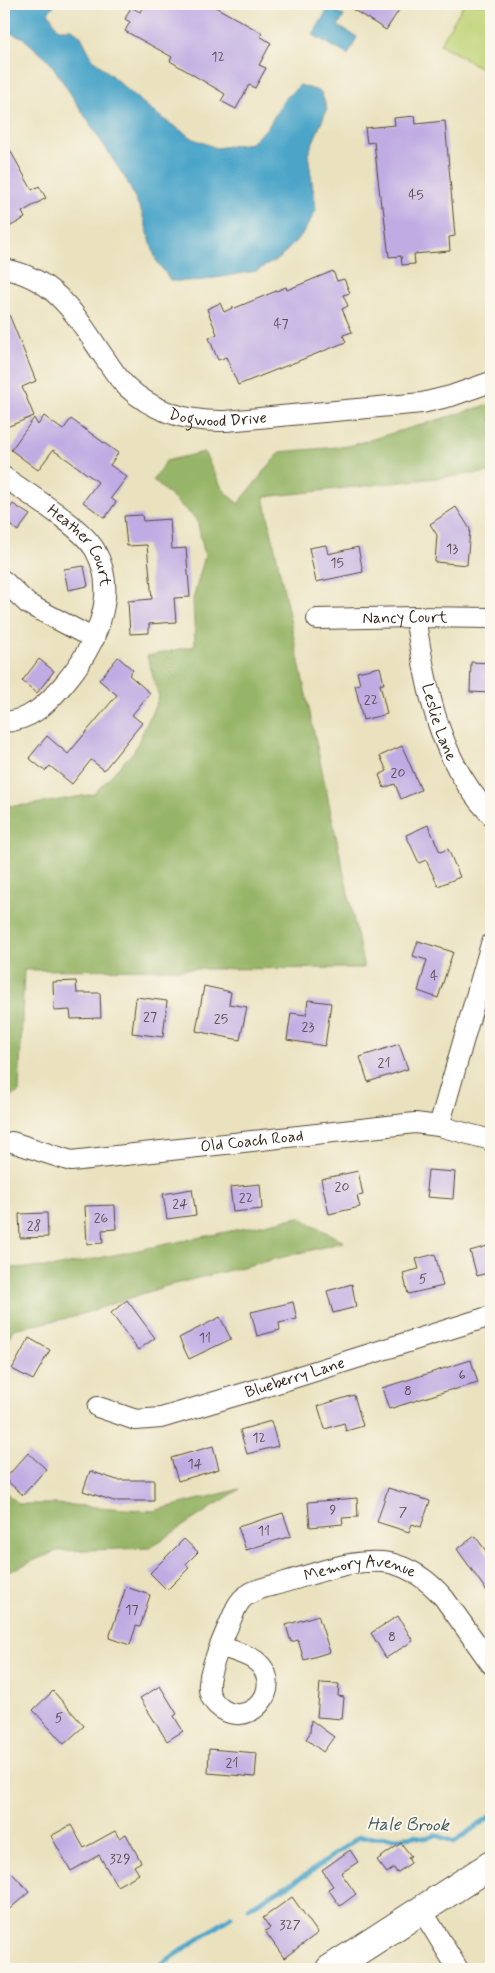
<svg xmlns="http://www.w3.org/2000/svg" width="495" height="1973" viewBox="0 0 495 1973" font-family="Mynerve,sans-serif">
	<style>
		.green { fill: #bfd376; stroke: #7d7e4a }
		.forest { fill: #97b567; stroke: #697042 }
		.water { fill: #4ca5c9; stroke: #446874 }
		.lines { fill: none; stroke-linecap: round; stroke-linejoin: round }
		.stream { stroke: #4ca5c9; stroke-width: 5 }
		.building { fill: #c0ace3 }
		.street-casing { stroke: #554636; stroke-width: 22 }
		.secondary-casing { stroke: #554636; stroke-width: 30 }
		.street { stroke: #fff; stroke-width: 20 }
		.secondary { stroke: #fff; stroke-width: 28 }
		.labels { text-anchor: middle; dominant-baseline: central; stroke-width: 4; stroke-linejoin: round; paint-order: stroke }
		.number-label { font-size: 14px; fill: #5c4a4f }
		.street-label { font-size: 16px; fill: #3b2a1e; stroke: #fbf7ec }
		.water-label { font-size: 18px; font-style: italic; fill: #425b62; stroke: #fbf7ec }
	</style>
	<rect width="100%" height="100%" fill="#fbf7ec"/>
	<filter id="ink" filterUnits="userSpaceOnUse"><feTurbulence type="fractalNoise" baseFrequency=".02" numOctaves="2"/><feDisplacementMap in="SourceGraphic" scale="10" xChannelSelector="R" yChannelSelector="G"/><feConvolveMatrix kernelMatrix="1 2 1 2 8 2 1 2 1" color-interpolation-filters="sRGB"/></filter>
	<filter id="wash" filterUnits="userSpaceOnUse"><feTurbulence type="fractalNoise" baseFrequency=".0096" numOctaves="4" result="noise"/><feDisplacementMap in="SourceGraphic" scale="20" xChannelSelector="R" yChannelSelector="G"/><feGaussianBlur stdDeviation="1.12" result="paint"/><feColorMatrix in="noise" values="0 0 0 0 0 0 0 0 0 0 0 0 0 0 0 0 0 1.4 0 .05"/><feComposite in="paint" operator="in"/></filter>
	<g filter="url(#wash)">
		<rect width="100%" height="100%" fill="#eae2bf"/>
		<path class="green" d="M464 4H491V74L440 44Z"/>
		<path class="forest" d="M491 404V472L264 497 364 968 24 970 19 1092 4 1101V806L30 805 94 794 134 751 159 697 147 656 195 646 193 599 205 556 197 520 153 480 166 461 204 452 222 488 238 504 280 452 349 446Z
			M299 1217 344 1242 166 1286 73 1317 13 1329 4 1350V1268L55 1267Z
			M240 1489 149 1548 57 1551 4 1573V1491L19 1504H56L153 1511Z"/>
		<path class="water" d="M4 4H56L48 12 58 29H72L80 35 92 58 133 95 163 119 194 139 216 148 251 143 268 127 284 100 300 85 321 92 327 109 308 154 316 210 304 232 280 258 256 271 197 281H171L156 260 142 213 127 181 50 62 22 37 4 31Z
			M329 7 344 16 338 26 357 37 348 55 313 35Z"/>
		<g class="lines">
			<path class="stream" d="M248 1908 306 1875 359 1837 398 1838 414 1836 425 1838 436 1835 454 1842 491 1816
				M154 1969 231 1917"/>
		</g>
		<g id="blocks">
			<path class="building" d="M144 4H210L262 33 260 36 271 43 259 65 266 68 255 88 249 85 236 109 221 101 225 94 170 61 172 57 125 31 130 22 125 19 131 7 140 12Z
				M344 4H403L386 30Z
				M415 116 416 124 445 121 455 236 449 237 450 251 414 254 415 264 402 265 401 256 389 257 383 206H381L374 142 367 143 365 128 395 125 394 118Z
				M4 139 32 190 39 186 46 198 22 212 25 218 4 230Z
				M333 271 337 281 344 279 350 293 343 295 348 306 342 309 352 332 343 335 346 342 238 385 226 357 218 360 209 338 217 334 207 309 220 303 224 312 234 307 235 308 286 287 287 290Z
				M4 302 36 381 22 387 34 416 4 428Z
				M44 416 63 430 71 419 118 453 110 465 127 477 111 498 116 502 105 518 83 502 98 482 68 460 53 450 38 470 11 450 34 418 38 425Z
				M13 504 30 515 18 531 4 521V517Z
				M456 507 470 529 467 565 435 562 437 535 430 524Z
				M142 515 143 521 170 519 172 549 186 548 190 597 174 598 176 622 149 624V633L130 634 128 601 152 599 147 545 127 546 124 516Z
				M326 545 328 554 358 547 363 572 316 582 309 548Z
				M84 566 88 586 68 590 64 569Z
				M118 657 133 670 129 675 150 693 132 715 142 723 104 770 91 760 72 784 50 766 45 771 29 758 47 736 68 754 117 695 99 680Z
				M39 659 54 671 37 693 22 681Z
				M471 662 491 663V693L470 692Z
				M380 667 384 684H380L387 714 363 720 355 685 360 684 357 672Z
				M402 746 421 790 401 799 395 784 384 788 379 775 387 771 380 756Z
				M428 825 440 852 448 849 460 877 438 886 426 860 419 863 406 835Z
				M418 941 453 952 438 998 418 991 427 960 413 956Z
				M76 981 77 993H100L101 1018 71 1019 70 1010 54 1011 53 982Z
				M204 986 231 992 229 1004 247 1007 240 1040 196 1031Z
				M136 997 167 1001 163 1037 132 1033Z
				M308 1000 331 1003 325 1046 287 1040 291 1013 306 1015Z
				M399 1044 408 1069 368 1082 360 1057Z
				M428 1170 455 1172 453 1199 427 1197 428 1190H426Z
				M358 1171 363 1195 357 1196 360 1207 329 1214 321 1179Z
				M260 1184 262 1209 233 1212 230 1187Z
				M192 1189 196 1215 167 1219 163 1194Z
				M115 1205 116 1229 102 1230 103 1243 87 1244 85 1206Z
				M47 1213 48 1237 20 1238 19 1214Z
				M491 1245V1272L477 1276 470 1251Z
				M435 1254 443 1286 408 1294 403 1273 419 1269 416 1259Z
				M352 1284 356 1307 333 1313 327 1291Z
				M127 1300 155 1338 138 1350 111 1313Z
				M293 1302 297 1319 279 1323 280 1330 257 1336 251 1312Z
				M220 1317 231 1339 189 1359 179 1338Z
				M29 1338 50 1350 33 1380 12 1369Z
				M471 1360 478 1383 453 1390V1389L389 1409 382 1388Z
				M354 1395 363 1426 346 1431 344 1423 325 1429 318 1406Z
				M271 1421 278 1446 247 1454 240 1430Z
				M213 1446 219 1469 178 1481 171 1458Z
				M28 1453 46 1469 23 1495 5 1479Z
				M90 1471 117 1480H154V1501H114L83 1491Z
				M388 1488 430 1501 421 1527 412 1524 409 1532 377 1522Z
				M357 1498 358 1517 342 1518 343 1524 310 1527 308 1502Z
				M283 1513 291 1536 246 1550 238 1527Z
				M475 1536 491 1558V1597L457 1549Z
				M184 1539 198 1552 186 1564 189 1568 167 1590 150 1573Z
				M126 1587 150 1595 140 1627 136 1626 130 1645 109 1638Z
				M318 1615 330 1652 304 1660 298 1640 291 1642 286 1625Z
				M398 1616 413 1641 386 1658 371 1633Z
				M320 1683 339 1684 338 1696 344 1697 342 1719 317 1717Z
				M160 1686 177 1714 174 1716 183 1731 167 1741 140 1698Z
				M53 1691 84 1726 64 1744 33 1710Z
				M311 1720 334 1737 323 1752 306 1739 310 1733Z
				M209 1749 257 1753 255 1777 208 1773Z
				M71 1825 84 1848 115 1831 119 1838 126 1834 141 1862 134 1866 139 1874 117 1886 99 1855 71 1871 51 1836Z
				M401 1843 411 1856 408 1858 411 1863 397 1873 394 1868 387 1873 377 1860Z
				M350 1850 358 1862 341 1873 356 1894 340 1906 328 1889 333 1886 322 1870Z
				M11 1872 29 1892 4 1914V1878Z
				M292 1897 318 1933 284 1958 265 1931 270 1928 263 1918Z"/>
		</g>
	</g>
	<g filter="url(#ink)">
		<use href="#blocks" fill-opacity="0" stroke="#554636" stroke-width="1"/>
		<g class="lines">
			<g class="street-casing">
				<g id="street">
					<path id="s1" d="M4 269C56 278 76 316 104 357 111 367 118 379 127 387 155 413 188 422 226 421L422 403 451 396 491 382"/>
					<path id="s2" d="M4 477C28 494 81 526 95 550 121 596 93 650 63 685 46 705 31 720 4 722"/>
					<path d="M4 581 28 604 94 639"/>
					<path id="s3" d="M415 617C427 689 438 760 491 815"/>
					<path id="s4" d="M317 619 415 617 491 618"/>
					<path d="M439 1126 491 944"/>
					<path id="s5" d="M12 1142 71 1161 415 1123 439 1126 491 1140"/>
					<path id="s6" d="M98 1407 136 1420 161 1418 258 1389 491 1316"/>
					<path id="s7" d="M221 1646C232 1651 247 1654 256 1661 288 1687 247 1734 217 1705 211 1699 208 1691 209 1684 209 1667 229 1625 236 1608 239 1602 243 1597 249 1594 259 1587 274 1586 285 1582 318 1573 355 1557 390 1563 412 1568 429 1581 444 1598L491 1664"/>
					<path d="M421 1909 458 1969"/>
				</g>
			</g>
			<g class="secondary-casing">
				<path id="secondary" d="M330 1969 491 1865"/>
			</g>
			<use href="#street" class="street"/>
			<use href="#secondary" class="secondary"/>
		</g>
	</g>
	<g class="labels">
		<g class="number-label">
			<text x="218" y="57">12</text>
			<text x="416" y="195">45</text>
			<text x="281" y="324">47</text>
			<text x="452" y="549">13</text>
			<text x="337" y="563">15</text>
			<text x="371" y="700">22</text>
			<text x="398" y="773">20</text>
			<text x="434" y="976">4</text>
			<text x="150" y="1017">27</text>
			<text x="221" y="1019">25</text>
			<text x="308" y="1027">23</text>
			<text x="384" y="1063">21</text>
			<text x="342" y="1187">20</text>
			<text x="246" y="1198">22</text>
			<text x="180" y="1204">24</text>
			<text x="101" y="1218">26</text>
			<text x="34" y="1226">28</text>
			<text x="423" y="1279">5</text>
			<text x="205" y="1338">11</text>
			<text x="462" y="1375">6</text>
			<text x="408" y="1391">8</text>
			<text x="259" y="1438">12</text>
			<text x="195" y="1464">14</text>
			<text x="333" y="1510">9</text>
			<text x="403" y="1512">7</text>
			<text x="264" y="1531">11</text>
			<text x="132" y="1610">17</text>
			<text x="392" y="1637">8</text>
			<text x="59" y="1718">5</text>
			<text x="232" y="1763">21</text>
			<text x="120" y="1859">329</text>
			<text x="290" y="1925">327</text>
		</g>
		<g class="street-label">
			<text stroke="none"><textPath href="#s1" startOffset="275">Dogwood Drive</textPath></text>
			<text stroke="none"><textPath href="#s2" startOffset="105">Heather Court</textPath></text>
			<text stroke="none"><textPath href="#s4" startOffset="88">Nancy Court</textPath></text>
			<text stroke="none"><textPath href="#s3" startOffset="108">Leslie Lane</textPath></text>
			<text stroke="none"><textPath href="#s5" startOffset="244">Old Coach Road</textPath></text>
			<text stroke="none"><textPath href="#s6" startOffset="205">Blueberry Lane</textPath></text>
			<text stroke="none"><textPath href="#s7" startOffset="374">Memory Avenue</textPath></text>
		</g>
		<g class="water-label">
			<text transform="translate(408 1825) rotate(1)">Hale Brook</text>
		</g>
	</g>
	<rect width="495" height="1973" fill="none" stroke="#fbf7ec" stroke-width="20"/>
</svg>
